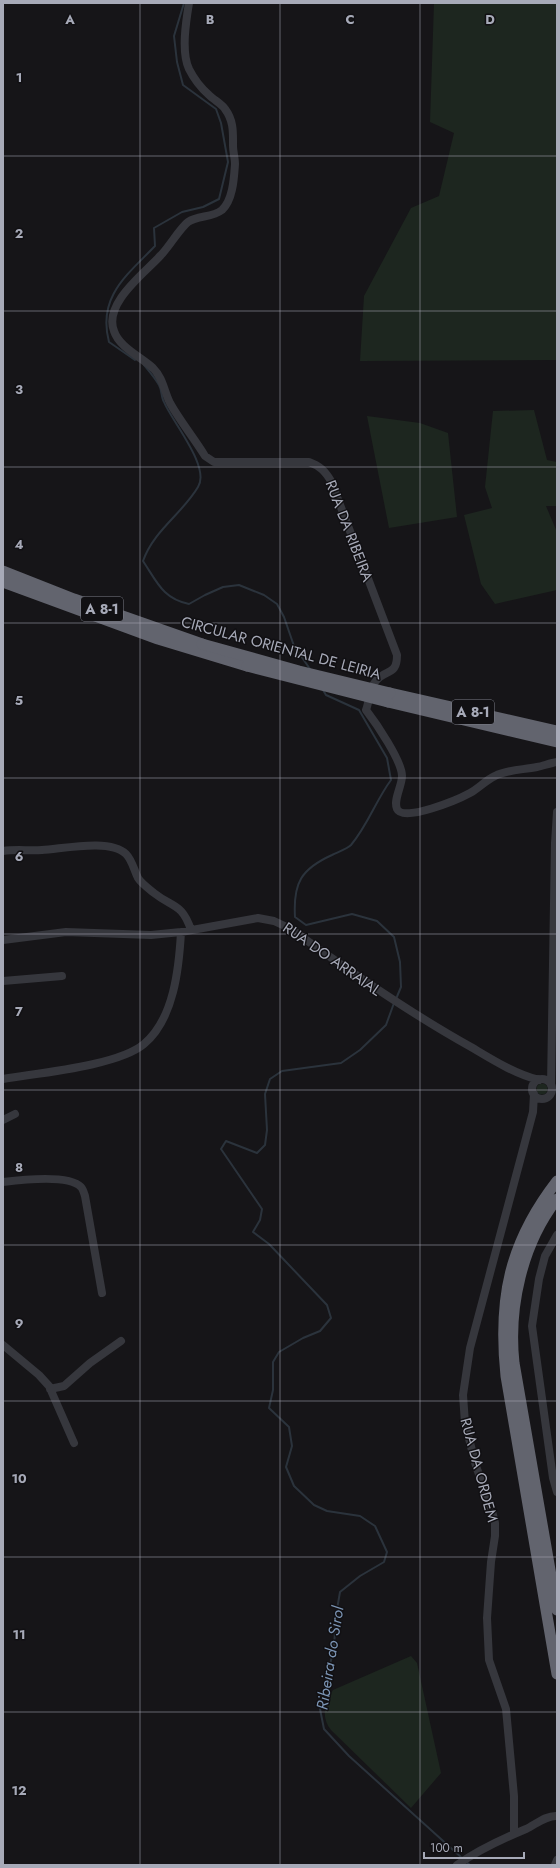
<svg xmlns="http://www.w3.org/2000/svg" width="560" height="1868" viewBox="0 0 560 1868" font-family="Jost,sans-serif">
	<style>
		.green { fill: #1d261f }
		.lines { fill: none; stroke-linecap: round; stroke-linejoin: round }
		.stream { stroke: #2b333c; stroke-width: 2 }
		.minor { stroke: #36373d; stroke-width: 8 }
		.highway { stroke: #62646e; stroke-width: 11 }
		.highway-bridge { stroke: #62646e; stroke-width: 11 }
		.grid { fill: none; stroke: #a7aab8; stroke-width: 1; stroke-opacity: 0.55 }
		.labels { text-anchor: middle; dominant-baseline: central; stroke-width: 3; stroke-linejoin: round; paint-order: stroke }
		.shield { fill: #111013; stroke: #7a7c86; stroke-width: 1 }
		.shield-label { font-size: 14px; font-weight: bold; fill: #a7aab8 }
		.street-label { font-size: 15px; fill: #a7aab8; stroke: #111013 }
		.water-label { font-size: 16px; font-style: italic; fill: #7c95b5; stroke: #111013 }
		.grid-label { font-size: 13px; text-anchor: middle; font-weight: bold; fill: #a7aab8; stroke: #111013; stroke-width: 3; stroke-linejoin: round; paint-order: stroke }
	</style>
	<rect width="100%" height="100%" fill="#161518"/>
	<path class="green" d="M434 3H557V360L360 361 364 296 411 208 439 196 454 133 430 122Z
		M534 410 547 460 557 462V506H546L557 532V590L495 604 481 584 464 515 492 508 485 487 493 411Z
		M367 416 420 423 448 433 457 517 389 528Z
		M536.5 1089a5.5 5.5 0 1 1 11 0a5.5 5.5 0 1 1-11 0Z
		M411 1656 417 1663 441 1773 411 1808 331 1730C321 1718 324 1702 333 1690Z"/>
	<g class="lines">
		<path class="stream" d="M135 360 109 342C97 297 127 275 155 246L154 228 182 212 203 207 219 199 228 162 221 123 216 109 183 85 177 62 174 36 184 3
			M144 365C149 371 155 378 159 385 162 390 161 397 164 402 171 420 211 467 198 487 182 514 154 530 143 561 157 582 163 599 189 604L205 595 223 587 239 585 264 595 277 604 284 617 294 646 310 669
			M323 690 326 695 359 710 387 758 391 780C376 800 368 825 351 845 347 849 338 852 332 855 301 869 293 883 295 917L306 925 352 914 377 921 394 937 400 962 401 987 396 999
			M394 1003 386 1025 360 1050 341 1063 282 1071 270 1079 265 1094 267 1130 265 1145 257 1153 226 1141 221 1149 262 1209 260 1220 253 1232 269 1244 327 1305 331 1318 320 1331 303 1338 279 1352 273 1362V1390L269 1408 289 1427 292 1446 286 1467 294 1486 314 1505 327 1511 360 1516 375 1526 387 1552 384 1562 360 1576 340 1592 336 1615 334 1647 320 1709 324 1729 349 1756 462 1858
			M465 1861 470 1865"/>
		<path class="minor" d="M189 3C186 21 181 52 189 69 194 79 201 88 209 95 214 100 222 104 225 109 234 121 233 133 233 146 233 152 235 158 235 164 234 178 233 200 222 210 212 218 198 215 188 222 180 228 169 247 161 255 146 272 103 303 114 331 119 347 141 357 153 368 163 378 164 391 170 403 180 421 194 438 205 456L214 462H309C320 466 325 471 331 481L397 655C397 677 385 668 375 682 370 688 369 702 366 710 376 723 402 761 402 776 402 786 393 800 397 809 403 823 459 799 470 793 479 788 486 780 495 776 508 769 523 770 537 767 543 766 550 763 557 762
			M3 851C16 849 29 851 42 850 62 849 110 838 126 854 132 860 134 870 138 878 141 883 149 889 154 893 173 908 182 903 191 930
			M3 940 66 932 151 935 181 932 258 918 274 921 291 929C349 971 408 1012 471 1047 493 1060 515 1074 539 1080
			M3 981 62 976
			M3 1079C38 1073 118 1066 144 1044 174 1019 179 968 181 932
			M532 1089a10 10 0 1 1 20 0a10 10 0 1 1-20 0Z
			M551 1085 555 843 557 812
			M3 1120 15 1114
			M3 1182C19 1180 69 1174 81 1187 83 1189 84 1193 85 1196L102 1293
			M557 1235 545 1256 539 1279 532 1326 553 1478 557 1492
			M3 1345 39 1375 49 1386 74 1443
			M50 1389 64 1386 90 1363 121 1341
			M514 1833V1796L506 1709 489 1660 487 1618 491 1562 495 1536V1523L492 1511 476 1466 465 1423 463 1395 470 1348 533 1112 534 1094
			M457 1865C478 1850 502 1839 526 1829 535 1825 546 1815 557 1816
			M555 1865 557 1860"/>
		<path class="highway" d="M3 571 74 599 202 644
			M3 582 158 639 247 666
			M390 693 557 731
			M388 702 557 742
			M557 1181C509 1243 498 1299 506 1376L557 1674
			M557 1199C522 1244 508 1307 514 1363L557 1610"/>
		<path class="highway-bridge" d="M202 644 299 671 390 693
			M247 666 388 702"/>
	</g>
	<path class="grid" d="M140 3V1865M280 3V1865M420 3V1865M3 156H557M3 311H557M3 467H557M3 623H557M3 778H557M3 934H557M3 1090H557M3 1245H557M3 1401H557M3 1557H557M3 1712H557"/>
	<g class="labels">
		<g class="shield">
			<rect x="81" y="597" width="42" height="24" rx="3"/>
			<rect x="452" y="700" width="42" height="24" rx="3"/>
		</g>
		<g class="shield-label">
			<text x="102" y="609">A 8-1</text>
			<text x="473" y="712">A 8-1</text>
		</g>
		<g class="street-label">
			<text transform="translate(349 531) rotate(69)">RUA DA RIBEIRA</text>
			<text transform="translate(281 648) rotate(15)">CIRCULAR ORIENTAL DE LEIRIA</text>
			<text transform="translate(332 959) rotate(35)">RUA DO ARRAIAL</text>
			<text transform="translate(479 1470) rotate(75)">RUA DA ORDEM</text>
		</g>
		<g class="water-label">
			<text transform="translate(330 1658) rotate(-81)">Ribeira do Sirol</text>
		</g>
	</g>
	<g class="grid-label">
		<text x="70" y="24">A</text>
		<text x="210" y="24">B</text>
		<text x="350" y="24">C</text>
		<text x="490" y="24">D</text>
		<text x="19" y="82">1</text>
		<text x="19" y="238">2</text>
		<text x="19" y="394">3</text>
		<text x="19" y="549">4</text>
		<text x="19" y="705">5</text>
		<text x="19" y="861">6</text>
		<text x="19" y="1016">7</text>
		<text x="19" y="1172">8</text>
		<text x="19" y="1328">9</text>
		<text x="19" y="1483">10</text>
		<text x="19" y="1639">11</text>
		<text x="19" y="1795">12</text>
	</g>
	<rect width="560" height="1868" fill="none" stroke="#a7aab8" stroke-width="8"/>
	<path d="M424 1852v6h100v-6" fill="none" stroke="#a7aab8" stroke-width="2"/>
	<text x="430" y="1852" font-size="12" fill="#a7aab8" stroke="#111013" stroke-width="3" paint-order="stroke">100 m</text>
</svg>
